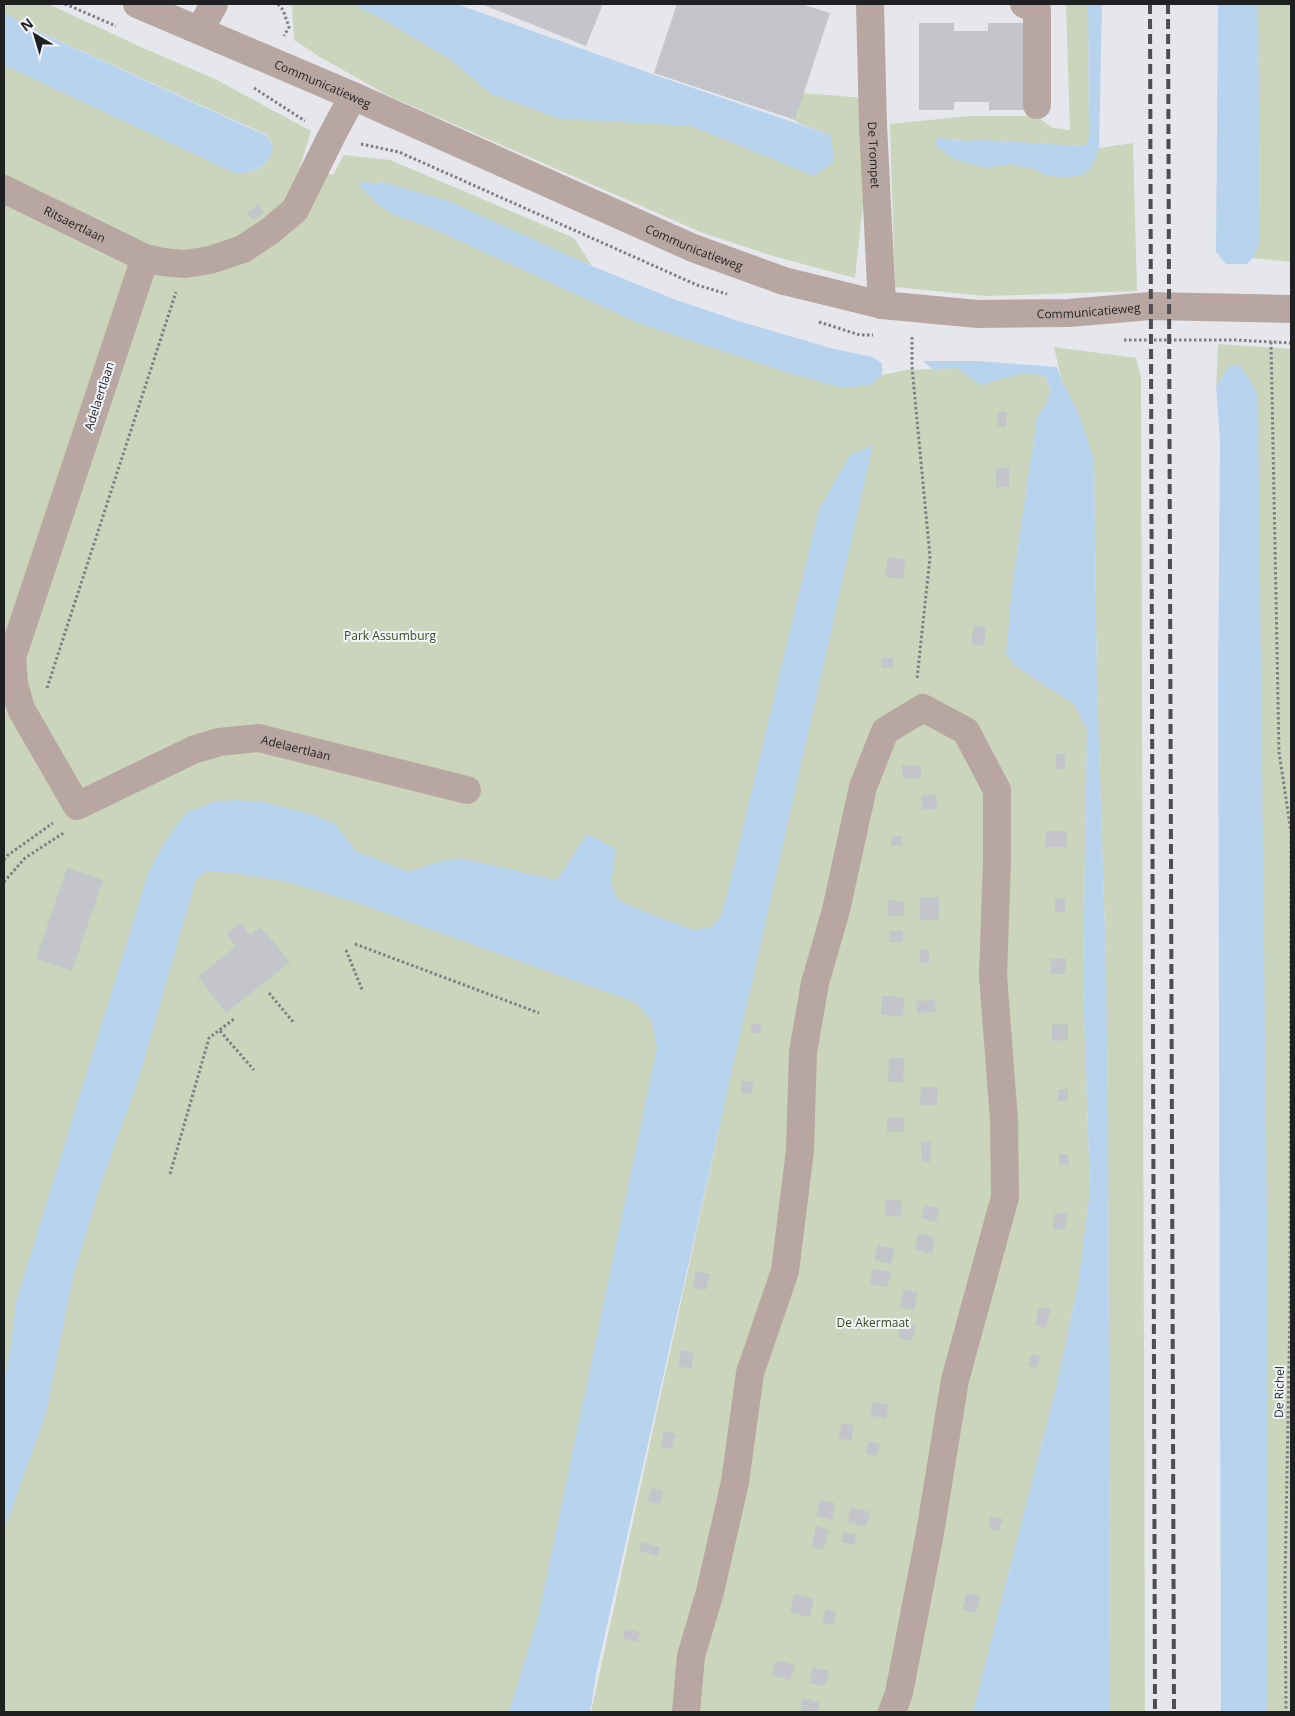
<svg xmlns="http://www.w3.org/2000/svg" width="1295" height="1716" viewBox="0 0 1295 1716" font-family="'Open Sans',sans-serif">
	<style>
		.green { fill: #cad5bb }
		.water { fill: #b7d3ee }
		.building { fill: #c3c5cb }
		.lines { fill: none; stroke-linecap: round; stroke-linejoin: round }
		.path { stroke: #7d7f82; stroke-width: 3; stroke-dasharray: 2.5 2.5; stroke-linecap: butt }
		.minor { stroke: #b8a7a1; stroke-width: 28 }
		.rail { stroke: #4d4e51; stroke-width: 4; stroke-dasharray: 10 5; stroke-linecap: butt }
		.labels { text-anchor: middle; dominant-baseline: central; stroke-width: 4; stroke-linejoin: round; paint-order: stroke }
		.street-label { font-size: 12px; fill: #1f2022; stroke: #f2f4fa }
		.park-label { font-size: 12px; fill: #384916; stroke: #f2f4fa }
	</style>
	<rect width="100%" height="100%" fill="#e5e7ed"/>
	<path class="green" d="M4 4H48L141 47 215 79 311 131 300 167 333 175 344 155 390 160 574 238 592 266 449 201 382 182 376 184 362 182 359 186 395 215 434 229 638 323 792 374 871 385 882 375 906 370 957 368 980 385 1022 373 1044 375 1051 390 1047 402 1037 417 1012 588 1014 665 1075 705 1087 730 1083 981 1090 1191 1078 1285 1056 1388 973 1712H591L733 1065 872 445 721 916 712 927 559 1712H4V65L237 174C258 170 267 170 273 147L267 135 22 24 4 12Z
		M290 4H351L381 18 451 60 491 94 634 122 691 126 731 141 834 162 831 135 798 123 795 120 803 93 864 98 863 205 855 278 773 256 703 233 387 95 320 57 294 40 292 7Z
		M1066 4H1088L1089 137 1087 144 1082 146 980 140 964 141 954 139 985 168 1009 164 1034 169 1046 175 1092 166 1099 148 1133 143 1137 291 985 296 895 287 890 124 970 116H1026L1029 111 1053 128 1070 130Z
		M1258 4H1290L1291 262 1253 258 1260 239Z
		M1218 344 1291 349V1712H1266L1258 401C1253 380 1246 377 1229 366L1216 387Z
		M1054 347 1136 358 1141 378 1145 1712H1110L1108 1106 1106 964 1097 685 1094 461 1081 420 1067 390 1062 382Z"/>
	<path class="water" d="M351 4H457L658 76 831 135 834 162 814 176 691 126 561 119 491 94 451 60 381 18Z
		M1088 4H1102L1099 148 1092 166 1085 174 1064 178 1046 175 1034 169 1009 164 985 168 954 159 936 146 935 140 939 138 964 141 980 140 1082 146 1087 144 1089 137Z
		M1218 4H1258L1260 240 1253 258 1247 264H1226L1216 252Z
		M4 12 22 24 50 37 267 136 273 147C267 169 258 170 237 174L4 65Z
		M361 181 376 184 382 182 449 201 592 266 671 298 738 321 834 349 872 357 882 363V375L871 385 843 388 792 374 638 323 434 229 395 215 378 205 364 190 359 186Z
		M923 361H978L1057 367 1062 382 1067 390 1081 420 1094 461 1097 685 1106 964 1108 1106 1110 1712H973L1056 1388 1078 1285 1090 1191 1083 981 1087 730 1075 705 1014 665 1006 654 1012 588 1037 417 1047 402 1051 389 1044 375 1022 373 980 385 957 368 932 369Z
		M1240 365 1256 390 1258 401 1267 1214V1712H1221L1218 687 1220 442 1216 387 1229 366Z
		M873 445 597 1670 590 1712H509L538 1618 657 1048 652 1022 637 1003 357 903 284 881 241 874 207 871 196 879 138 1081 100 1186 73 1277 46 1413 4 1531V1384L12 1337 16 1302 148 874 165 841 186 813 216 801 237 800 263 802 314 815 335 824 356 851 409 872 438 862 460 858 557 880 587 834 616 849 611 883 618 900 643 911 693 930 712 927 721 916 728 891 819 509 850 455Z"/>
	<path class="building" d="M481 4H603L586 46Z
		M677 4H801L830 13 795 120 654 73Z
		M919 23H954V31H988V23H1023L1024 110H989V102H954V110H919Z
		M258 204 264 212 253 220 247 213Z
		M998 412H1007L1006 427 997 426Z
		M996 468H1009V487H996Z
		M888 557 905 559 903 579 885 577Z
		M974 625 986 627 984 646 971 644Z
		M881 658H893V668H881Z
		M1056 754H1065V769H1056Z
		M902 765H921V778L903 779Z
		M936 794 937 809 922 810 921 796Z
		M1046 831H1067V847H1046Z
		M892 836H902V846H891Z
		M67 868 103 880 72 971 36 959Z
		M920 897H939V920H920Z
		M1055 898 1065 899V912H1055Z
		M888 900 904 901V916H888Z
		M241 923 250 935 261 927 290 962 226 1013 198 977 236 946 226 934Z
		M903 930V942H889L890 931Z
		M920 949H929V963H920Z
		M1066 958V974H1050L1051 959Z
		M882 996 904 997 903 1016 881 1015Z
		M935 1000 936 1012 917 1013 916 1001Z
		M752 1023 762 1025 760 1034 751 1032Z
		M1068 1024V1040L1052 1041V1025Z
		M889 1058H904L903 1082H888Z
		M742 1081 753 1082 752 1094 741 1093Z
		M921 1087H938L937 1105H920Z
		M1058 1089H1068V1101H1058Z
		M887 1117 904 1118 903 1132H887Z
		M921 1142H931L930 1162H922Z
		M1059 1154H1068L1069 1165H1059Z
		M886 1199 902 1201 901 1217 885 1215Z
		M925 1205 939 1208 936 1222 921 1218Z
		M1055 1213 1067 1214 1065 1229H1053Z
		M919 1233 935 1237 932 1254 915 1249Z
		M878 1245 895 1249 891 1264 874 1260Z
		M873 1268 891 1272 887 1287 870 1284Z
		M696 1271 710 1274 706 1290 692 1287Z
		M904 1289 918 1292 914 1310 900 1307Z
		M1039 1307 1051 1309 1046 1328 1035 1325Z
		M901 1323 915 1326 912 1341 898 1338Z
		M681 1350 694 1352 691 1369 678 1366Z
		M1031 1354 1040 1356 1037 1368 1028 1366Z
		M873 1401 889 1405 886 1419 870 1415Z
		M842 1423 854 1425 851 1441 838 1438Z
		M664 1431 676 1434 672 1449 660 1447Z
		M869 1441 880 1444 877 1456 865 1453Z
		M651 1488 663 1491 660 1504 648 1501Z
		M820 1500 835 1503 832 1520 816 1516Z
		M851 1507 870 1512 866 1527 847 1522Z
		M991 1516 1003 1519 999 1531 988 1528Z
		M816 1526 829 1530 823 1550 811 1547Z
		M843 1532 857 1534 854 1545 841 1542Z
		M642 1542 660 1547 657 1556 639 1551Z
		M967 1593 980 1596 976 1613 962 1610Z
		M794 1594 814 1599 810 1617 790 1612Z
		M826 1609 836 1612 833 1625 822 1622Z
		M629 1629 640 1632 637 1642 623 1638 625 1630 629 1631Z
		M776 1660 795 1665 790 1680 772 1675Z
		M813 1667 829 1671 825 1686 809 1683Z
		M803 1698 820 1703 818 1712H800Z"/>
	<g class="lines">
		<path class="path" d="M65 4 116 26
			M278 4 283 10 289 27 284 36
			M254 88 305 121
			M361 144 399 152 697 285 727 294
			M819 322 860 335H873
			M912 337V367L930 557 917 679
			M1124 340H1235L1291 343
			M1271 342 1279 752 1291 832 1290 1311 1285 1582 1286 1712
			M47 688 176 292
			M4 860 8 855 53 823
			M4 882 25 858 65 832
			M355 944 539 1013
			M346 950 363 992
			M269 993 294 1023
			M220 1031 254 1070
			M170 1174 209 1038 234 1019"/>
		<g class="minor">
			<path id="s1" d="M137 4 353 96 693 248 784 281 882 305 978 314 1069 313 1150 306 1291 309"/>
			<path id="s2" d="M870 4 873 125 882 305"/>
			<path d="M1024 4 1037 10V105"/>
			<path d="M200 30 214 4"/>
			<path id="s3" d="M4 189 145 258 162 262 185 264 210 260 243 249 270 231 295 210 331 137 353 96"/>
			<path id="s4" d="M145 258 12 657 14 684 21 709 77 806 193 750 219 742 259 738 467 790"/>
			<path d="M686 1712 691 1656 710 1592 735 1482 750 1373 785 1271 800 1150 803 1052 815 983 836 910 863 787 885 731 923 708 966 731 997 790V860L993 975 1004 1120 1005 1197 955 1380 930 1533 899 1693 892 1712"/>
		</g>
		<path class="rail" d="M1150 4 1155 1712
			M1168 4 1174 1712"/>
	</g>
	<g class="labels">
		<g class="street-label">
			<text stroke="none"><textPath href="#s1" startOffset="202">Communicatieweg</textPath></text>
			<text stroke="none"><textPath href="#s2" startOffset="151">De Trompet</textPath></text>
			<text stroke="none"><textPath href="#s3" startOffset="79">Ritsaertlaan</textPath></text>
			<text stroke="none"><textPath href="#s1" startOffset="608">Communicatieweg</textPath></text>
			<text stroke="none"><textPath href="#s1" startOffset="1012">Communicatieweg</textPath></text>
			<text transform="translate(99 396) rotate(-72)">Adelaertlaan</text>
			<text stroke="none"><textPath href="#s4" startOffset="820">Adelaertlaan</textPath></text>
			<text transform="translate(1279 1392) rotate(-89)">De Richel</text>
		</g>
		<g class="park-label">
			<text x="390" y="635">Park Assumburg</text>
			<text x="873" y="1322">De Akermaat</text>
		</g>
	</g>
	<rect width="1295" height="1716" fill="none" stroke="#1f2022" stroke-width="10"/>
	<g transform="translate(35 35) rotate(322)" stroke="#f2f4fa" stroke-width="4" paint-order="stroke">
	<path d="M0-4L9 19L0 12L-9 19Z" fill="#1f2022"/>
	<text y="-8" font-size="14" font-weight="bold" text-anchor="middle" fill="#1f2022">N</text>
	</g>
</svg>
